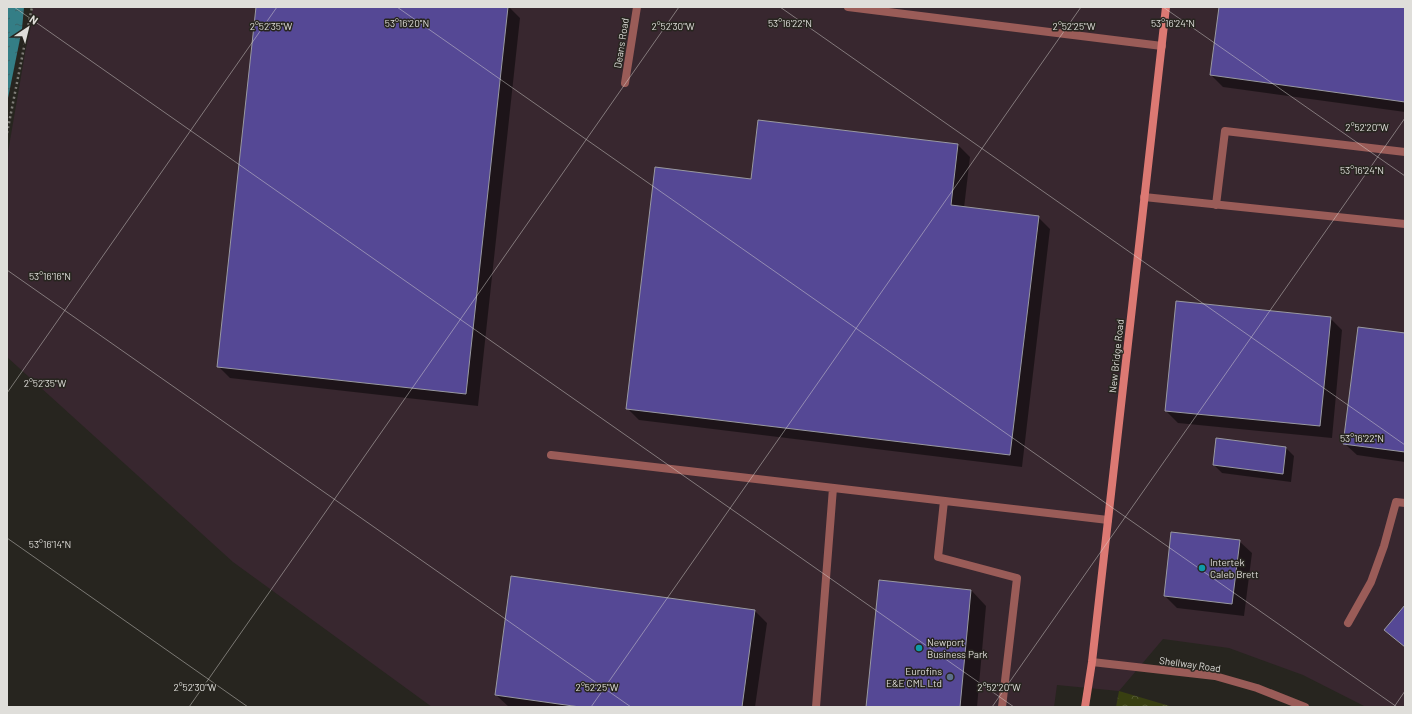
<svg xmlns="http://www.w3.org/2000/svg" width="1412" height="714" viewBox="0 0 1412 714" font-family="Barlow,sans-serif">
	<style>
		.industrial { fill: #38272f }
		.forest { fill: url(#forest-crowns) }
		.water { fill: url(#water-ripples) }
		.shadow { fill: #0007 }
		.building { fill: #554895; stroke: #9999a1 }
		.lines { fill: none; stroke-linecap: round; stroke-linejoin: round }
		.path { stroke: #7f7d78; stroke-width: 2.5; stroke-dasharray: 2 3; stroke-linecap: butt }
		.lane { stroke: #9a5c58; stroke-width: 8 }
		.secondary { stroke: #dc7973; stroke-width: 8 }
		.ticks { fill: none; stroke: #dfdeda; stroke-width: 1; stroke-opacity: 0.45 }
		.culture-dot { fill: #0f9aa8; stroke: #27251f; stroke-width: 1.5 }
		.service-dot { fill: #5c6f8a; stroke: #27251f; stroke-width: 1.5 }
		.labels { text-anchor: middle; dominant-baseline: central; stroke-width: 3; stroke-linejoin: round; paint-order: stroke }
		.street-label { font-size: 10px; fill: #dfdeda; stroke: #27251f }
		.poi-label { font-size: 10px; fill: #dfdeda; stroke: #27251f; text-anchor: start }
		.ticks-label { font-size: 10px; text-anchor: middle; fill: #dfdeda; stroke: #27251f; stroke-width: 3; stroke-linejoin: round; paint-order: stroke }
	</style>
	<defs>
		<pattern id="forest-crowns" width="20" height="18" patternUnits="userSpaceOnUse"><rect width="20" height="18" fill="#383f11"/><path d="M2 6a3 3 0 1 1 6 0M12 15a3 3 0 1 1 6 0" fill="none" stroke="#545a33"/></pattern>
		<pattern id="water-ripples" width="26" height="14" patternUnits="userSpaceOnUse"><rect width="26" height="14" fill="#347e86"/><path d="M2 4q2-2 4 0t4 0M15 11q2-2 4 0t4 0" fill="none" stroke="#3a666a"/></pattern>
	</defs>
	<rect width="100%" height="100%" fill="#27251f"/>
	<path class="industrial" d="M33 7H1405V707H1366L1303 675 1229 648 1163 639 1119 691 1057 685 1054 707H432L233 562 7 357V158Z"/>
	<path class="forest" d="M1119 691 1173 707H1116Z"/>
	<path class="water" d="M7 7H24L22 29 7 103Z"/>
	<path class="shadow" d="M257 7H509L520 18 478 406 230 378 218 366Z
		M1220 7H1405V112L1223 87 1211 75Z
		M758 121 958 145 970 157 964 208 1038 217 1050 229 1022 467 639 420 627 408 751 180Z
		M1330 318 1342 330 1332 438 1178 423 1166 411Z
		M1405 334V462L1357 455 1344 443Z
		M1286 448 1294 456 1291 482 1222 473 1214 465Z
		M1239 541 1252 553 1244 616 1177 608 1165 596Z
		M971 590 986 606 977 707H867Z
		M755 611 767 623 755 707H509L496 695Z"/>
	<path class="building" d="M256 7H508L466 394 217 367Z
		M1219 7H1405V102L1210 75Z
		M758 120 958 144 951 205 1039 216 1010 455 626 409 655 167 751 179Z
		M1176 301 1331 317 1320 426 1165 411Z
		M1358 327 1405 333V452L1343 444Z
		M1216 438 1286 447 1283 474 1213 465Z
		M1171 532 1240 540 1232 604 1164 596Z
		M511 576 755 610 742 707H580L495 695Z
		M879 580 971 590 960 707H866Z
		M1405 605V647L1384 630Z"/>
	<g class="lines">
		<path class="path" d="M7 133 32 7"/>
		<path class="lane" d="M848 7 1162 46
			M625 83 637 7
			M1144 197 1405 224
			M1216 205 1225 131 1405 152
			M551 455 1108 520
			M944 501 938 557 1017 578 1002 707
			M1348 623 1371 582 1384 546 1396 502 1405 503
			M1092 662 1215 676 1257 688 1305 707
			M816 707 833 488"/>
		<path class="secondary" d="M1085 707 1092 662 1166 7"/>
	</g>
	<path class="ticks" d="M14 7 1014 707M397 7 1397 707M780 7 1405 445M1163 7 1405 176M7 270 631 707M7 393 277 7M7 538 248 707M189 707 679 7M591 707 1081 7M992 707 1405 118M1394 707 1405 691"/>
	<g class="culture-dot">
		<circle cx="1202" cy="568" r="4"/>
		<circle cx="919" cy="648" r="4"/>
	</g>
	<circle class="service-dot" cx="950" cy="677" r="4"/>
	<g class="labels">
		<g class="street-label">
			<text transform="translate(621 43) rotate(-81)">Deans Road</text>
			<text transform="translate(1116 356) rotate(-84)">New Bridge Road</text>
			<text transform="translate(1190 664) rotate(8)">Shellway Road</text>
		</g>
		<g class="poi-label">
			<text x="1210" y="562">Intertek<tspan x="1210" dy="12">Caleb Brett</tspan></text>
			<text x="927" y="642">Newport<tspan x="927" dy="12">Business Park</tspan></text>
			<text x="942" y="671" text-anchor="end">Eurofins<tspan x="942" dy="12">E&amp;E CML Ltd</tspan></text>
		</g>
	</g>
	<g class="ticks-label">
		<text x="407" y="27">53°16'20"N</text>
		<text x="790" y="27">53°16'22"N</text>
		<text x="1173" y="27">53°16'24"N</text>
		<text x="271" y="30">2°52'35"W</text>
		<text x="673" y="30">2°52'30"W</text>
		<text x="1074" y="30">2°52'25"W</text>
		<text x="1367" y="131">2°52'20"W</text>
		<text x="1362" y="174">53°16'24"N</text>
		<text x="50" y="280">53°16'16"N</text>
		<text x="45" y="387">2°52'35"W</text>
		<text x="1362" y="442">53°16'22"N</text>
		<text x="50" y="548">53°16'14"N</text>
		<text x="195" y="691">2°52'30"W</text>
		<text x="597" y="691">2°52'25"W</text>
		<text x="999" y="691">2°52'20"W</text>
	</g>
	<rect width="1412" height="714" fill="none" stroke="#dfdeda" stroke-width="16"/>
	<g transform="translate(28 28) rotate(35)" stroke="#27251f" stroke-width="3" paint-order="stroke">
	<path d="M0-3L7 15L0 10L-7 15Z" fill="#dfdeda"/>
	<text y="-6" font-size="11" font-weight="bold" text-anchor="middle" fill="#dfdeda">N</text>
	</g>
</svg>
